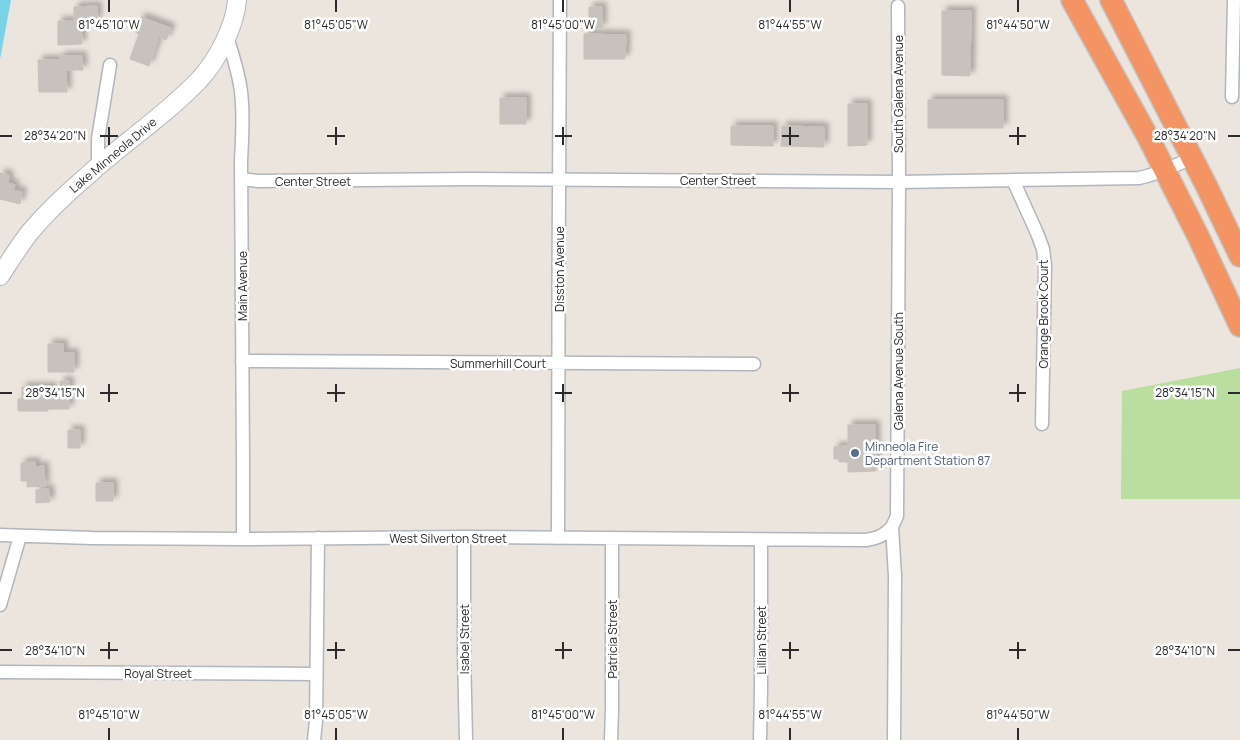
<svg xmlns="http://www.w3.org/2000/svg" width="1240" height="740" viewBox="0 0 1240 740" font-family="Manrope,sans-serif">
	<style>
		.green { fill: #bade9e }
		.water { fill: #78d3e6 }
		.building { fill: #c7c2bd; stroke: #c7c0b8; filter: url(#shadow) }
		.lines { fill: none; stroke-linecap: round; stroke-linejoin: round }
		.street-casing { stroke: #b1b5bd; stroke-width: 15 }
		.secondary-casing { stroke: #b1b5bd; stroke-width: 20 }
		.highway-casing { stroke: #c4c4c4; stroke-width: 24 }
		.street { stroke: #fff; stroke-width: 12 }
		.secondary { stroke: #fff; stroke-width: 18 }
		.highway { stroke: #f39462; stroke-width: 21 }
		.ticks { fill: none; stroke: #2b2b2b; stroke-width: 2 }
		.service-dot { fill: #5c6f8a; stroke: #fff; stroke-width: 2 }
		.labels { text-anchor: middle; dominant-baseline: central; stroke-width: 5; stroke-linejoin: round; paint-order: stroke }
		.street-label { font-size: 12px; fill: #2b2b2b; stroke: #fff }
		.service-label { font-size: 12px; fill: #4e5e75; stroke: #fff; text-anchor: start }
		.ticks-label { font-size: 12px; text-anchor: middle; fill: #2b2b2b; stroke: #fff; stroke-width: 5; stroke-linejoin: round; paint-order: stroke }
	</style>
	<defs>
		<filter id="shadow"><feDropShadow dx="4.5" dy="-4.5" stdDeviation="2.5" flood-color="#0004"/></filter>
	</defs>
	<rect width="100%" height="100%" fill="#ece5de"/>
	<path class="green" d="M1240 368V499H1121L1122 391Z"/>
	<path class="water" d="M0 0H11L0 59Z"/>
	<path class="building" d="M97 6V21H81L82 44 58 45V21H74V7Z
		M589 7H602V28H589Z
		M942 11H971L970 76 942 75Z
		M141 17 171 28 166 40 159 37 149 66 130 59 139 34 135 32Z
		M584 34 626 35 625 59H584Z
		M60 56H82L83 70H66L67 92H39L38 60H60Z
		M500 98H526V124H500Z
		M928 100H1003V128H928Z
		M848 104H867V145L848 146Z
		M731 126H773V146L731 145Z
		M782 126 824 127V147L781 146Z
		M0 173 9 175 8 183 15 185 13 190 22 192 20 204 0 199Z
		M48 344H63V353H74V372H48Z
		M60 381H69V409H48V411H18V399H22V387H52V394H60Z
		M848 425H875L876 471 848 472V462H839V459H834V447L848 446Z
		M68 430H80V448H68Z
		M35 462V467L44 466 45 486 27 487V481H21V463Z
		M96 483H113V501H96Z
		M49 489 50 502 36 503V490Z"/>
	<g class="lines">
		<g class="street-casing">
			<path id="street" d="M227 36C232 54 239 73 241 92 244 115 242 138 241 161L243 458V539
				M1232 97 1234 0
				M98 166V139L110 65
				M241 179 258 181 470 179 899 182 1139 178C1159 174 1174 166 1192 158
				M1013 180 1037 233 1043 249 1045 266 1042 424
				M242 361 754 364
				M0 535 92 538 243 539 464 537 866 540C878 538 883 536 892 527
				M464 537V652L466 740
				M558 538C559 359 558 179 560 0
				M0 605 20 536
				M0 672 316 674
				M314 740 316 721 318 538
				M611 740 612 710V538
				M760 740 761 689V540
				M894 740 895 576 892 527 897 516 899 182 898 6"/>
		</g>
		<g class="secondary-casing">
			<path id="secondary" d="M0 276C10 261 19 246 30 232 47 212 67 193 87 176 124 142 166 115 200 79 218 59 235 26 237 0"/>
		</g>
		<g class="highway-casing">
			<path id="highway" d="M1072 0 1149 139 1198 236 1240 326
				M1111 0 1206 185 1240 256"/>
		</g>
		<use href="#street" class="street"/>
		<use href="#secondary" class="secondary"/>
		<use href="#highway" class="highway"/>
	</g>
	<path class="ticks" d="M109 0V12M336 0V12M563 0V12M790 0V12M1018 0V12M109 127V145M336 127V145M563 127V145M790 127V145M1018 127V145M0 136H12M100 136H118M327 136H345M555 136H572M782 136H799M1009 136H1026M1228 136H1240M109 384V402M336 384V402M563 384V402M790 384V402M1018 384V402M0 393H12M100 393H118M327 393H345M555 393H572M782 393H799M1009 393H1026M1228 393H1240M109 642V659M336 642V659M563 642V659M790 642V659M1018 642V659M0 650H12M100 650H118M327 650H345M555 650H572M782 650H799M1009 650H1026M1228 650H1240M109 728V740M336 728V740M563 728V740M790 728V740M1018 728V740"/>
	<circle class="service-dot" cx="855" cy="453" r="5"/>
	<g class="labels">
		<g class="street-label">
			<text transform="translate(898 94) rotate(-90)">South Galena Avenue</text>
			<text transform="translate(113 155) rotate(-40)">Lake Minneola Drive</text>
			<text x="718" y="180">Center Street</text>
			<text x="313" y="181">Center Street</text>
			<text transform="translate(559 269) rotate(-90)">Disston Avenue</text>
			<text transform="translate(242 286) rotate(-90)">Main Avenue</text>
			<text transform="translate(1043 314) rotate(-90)">Orange Brook Court</text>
			<text x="498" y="363">Summerhill Court</text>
			<text transform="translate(898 371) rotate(-90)">Galena Avenue South</text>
			<text x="448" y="538">West Silverton Street</text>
			<text transform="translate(464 639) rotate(-90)">Isabel Street</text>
			<text transform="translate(612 639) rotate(-90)">Patricia Street</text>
			<text transform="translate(761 640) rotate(-90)">Lillian Street</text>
			<text x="158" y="673">Royal Street</text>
		</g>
		<g class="service-label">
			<text x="865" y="446">Minneola Fire<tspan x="865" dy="14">Department Station 87</tspan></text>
		</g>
	</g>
	<g class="ticks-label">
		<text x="109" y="29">81°45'10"W</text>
		<text x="336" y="29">81°45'05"W</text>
		<text x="563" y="29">81°45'00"W</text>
		<text x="790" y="29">81°44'55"W</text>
		<text x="1018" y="29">81°44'50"W</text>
		<text x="55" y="140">28°34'20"N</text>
		<text x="1185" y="140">28°34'20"N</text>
		<text x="55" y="397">28°34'15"N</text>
		<text x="1185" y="397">28°34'15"N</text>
		<text x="55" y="655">28°34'10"N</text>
		<text x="1185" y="655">28°34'10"N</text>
		<text x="109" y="719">81°45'10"W</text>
		<text x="336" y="719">81°45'05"W</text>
		<text x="563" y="719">81°45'00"W</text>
		<text x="790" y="719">81°44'55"W</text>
		<text x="1018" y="719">81°44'50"W</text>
	</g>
</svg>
